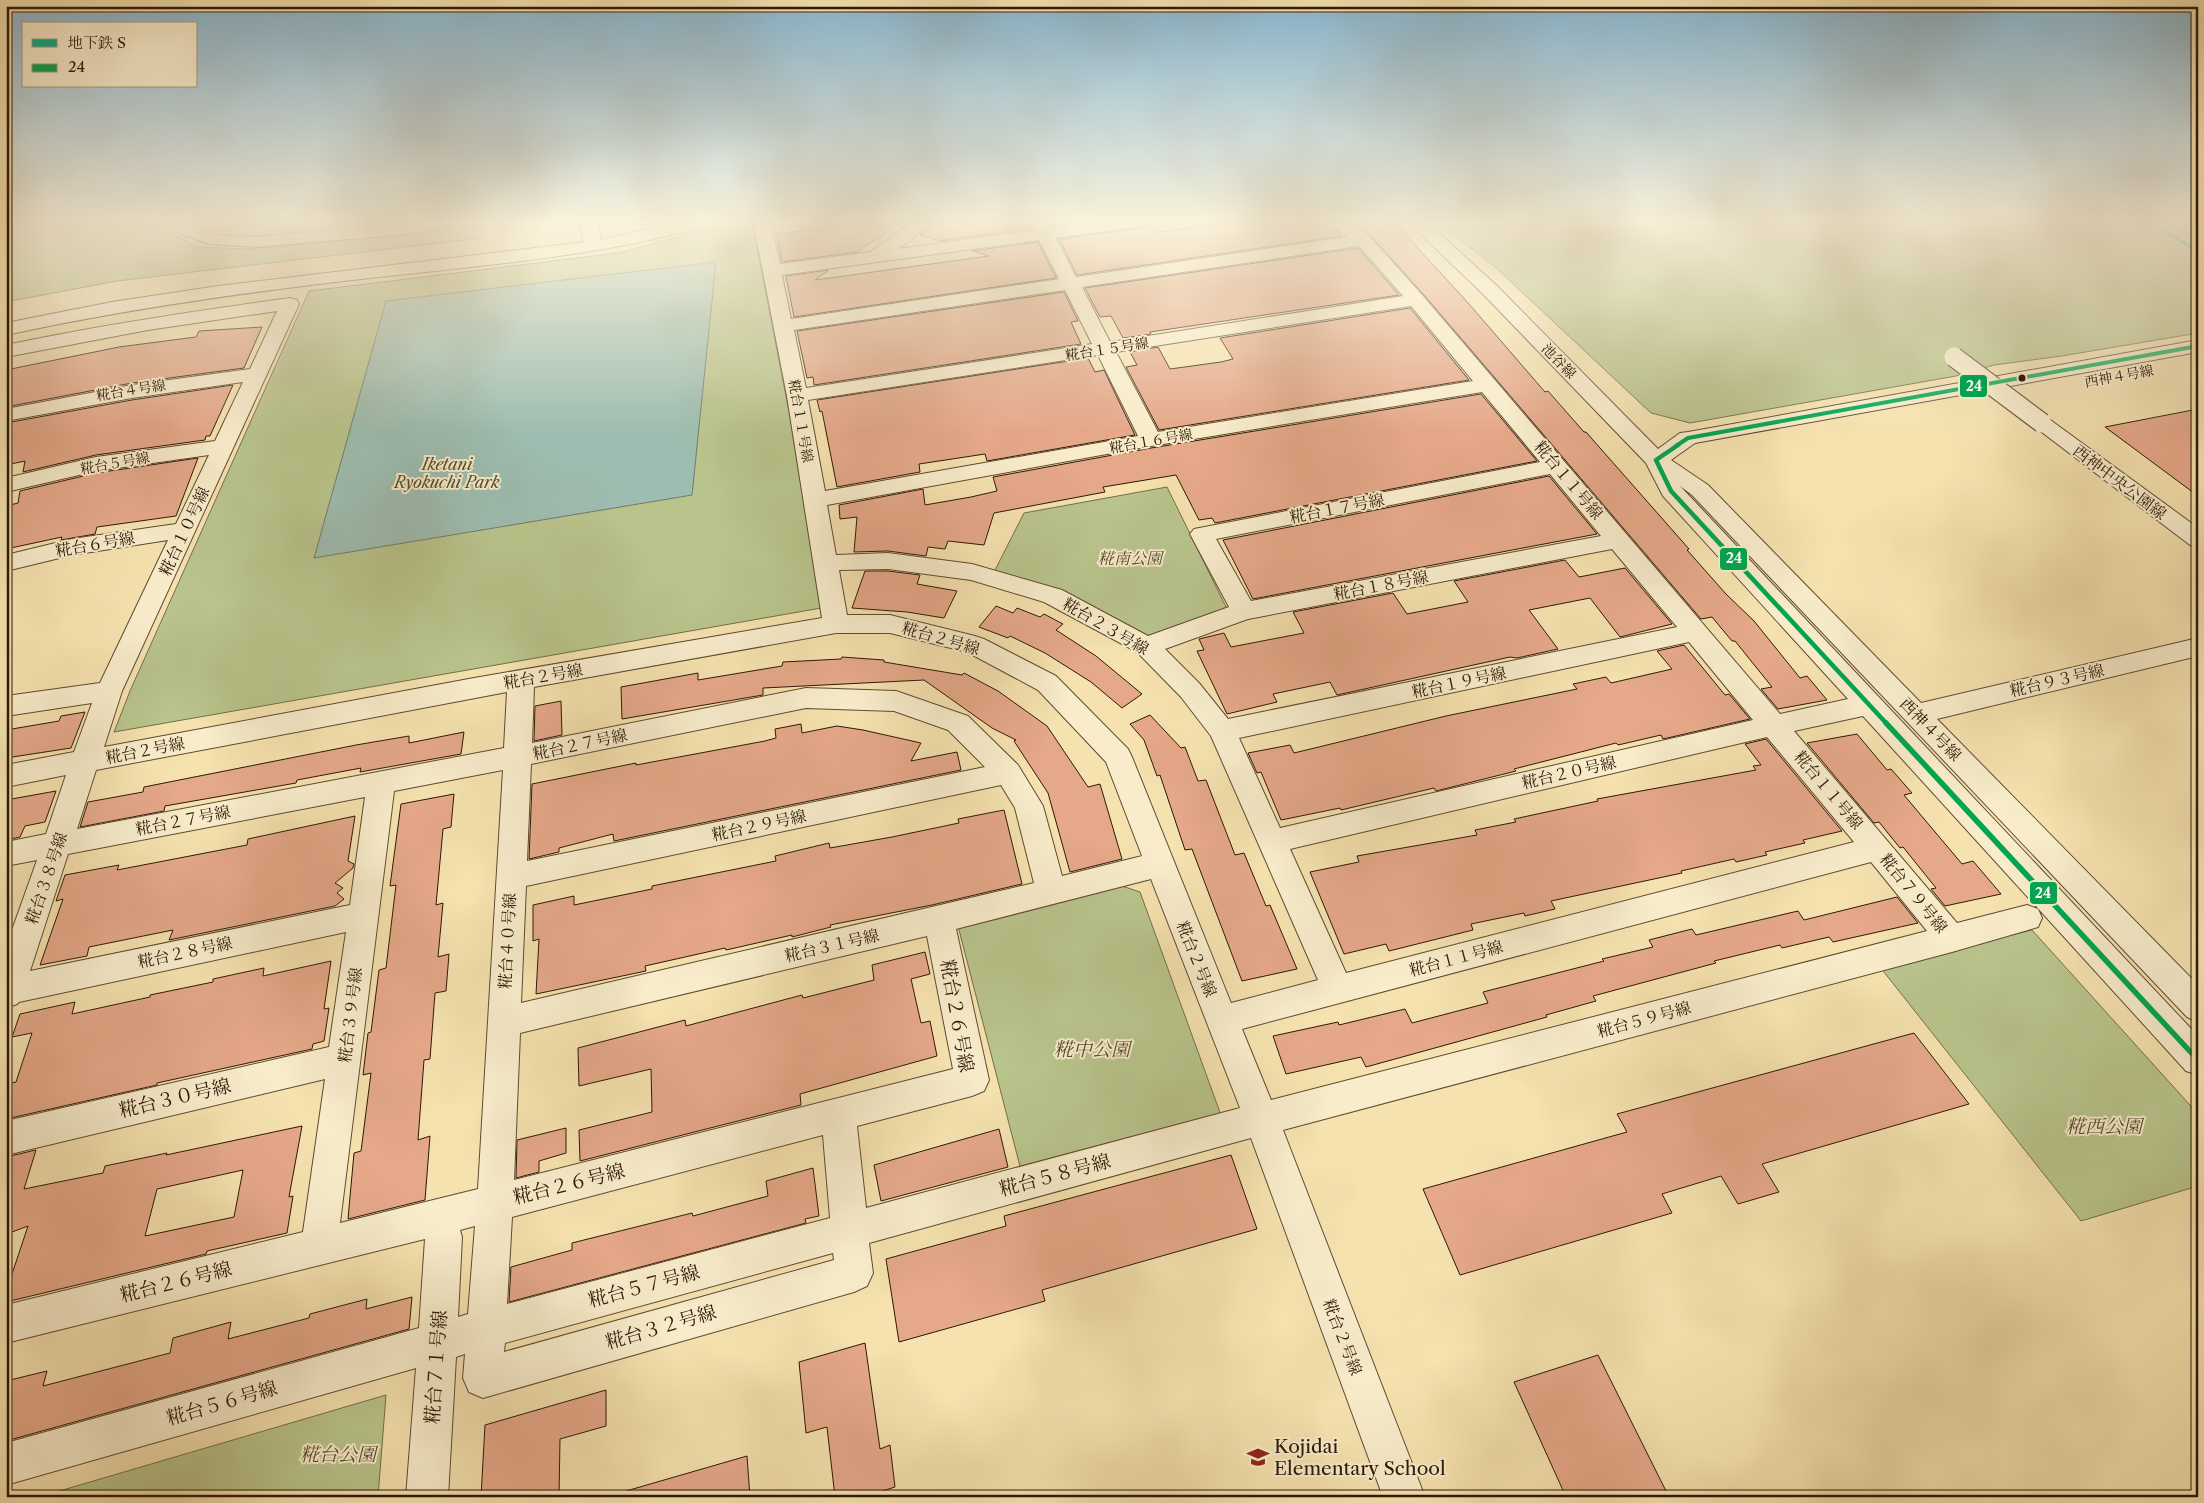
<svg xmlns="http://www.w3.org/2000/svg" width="2204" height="1503" viewBox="0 0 2204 1503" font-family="'Libre Caslon Text','Noto Serif JP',serif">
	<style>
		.green { fill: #b9c48c; stroke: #736e4a }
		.water { fill: #9dbdb0; stroke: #707b6c }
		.building { fill: #e5a889; stroke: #2d1807; fill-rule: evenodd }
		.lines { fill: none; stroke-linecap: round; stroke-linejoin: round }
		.minor-casing { stroke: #5f4a31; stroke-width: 2 }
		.minor { fill: #f8eccb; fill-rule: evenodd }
		.minor-bridge-casing { stroke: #5f4a31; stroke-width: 21; stroke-linecap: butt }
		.minor-bridge { stroke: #f8eccb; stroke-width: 19 }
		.bus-1-far2-casing { stroke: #f8eccb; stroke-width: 6 }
		.bus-1-far1-casing { stroke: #f8eccb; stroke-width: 8 }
		.bus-1-casing { stroke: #f8eccb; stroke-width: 9 }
		.bus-1-far2 { stroke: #00a651; stroke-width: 4 }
		.bus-1-far1 { stroke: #00a651; stroke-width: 4.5 }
		.bus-1 { stroke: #00a651; stroke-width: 5.5 }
		.metro-1-casing { stroke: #f8eccb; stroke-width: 7 }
		.metro-1 { stroke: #00ae8e; stroke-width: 4.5 }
		.bus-dot { fill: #2d1807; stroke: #f8eccb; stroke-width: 2 }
		.labels { text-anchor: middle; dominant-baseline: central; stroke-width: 4; stroke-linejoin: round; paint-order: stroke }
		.far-street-label { font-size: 14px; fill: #2d1807; stroke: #f8eccb }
		.park-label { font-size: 16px; font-style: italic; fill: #574c2f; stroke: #f8eccb }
		.street-label { font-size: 16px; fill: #2d1807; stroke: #f8eccb }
		.near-street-label { font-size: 19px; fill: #2d1807; stroke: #f8eccb }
		.near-park-label { font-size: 19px; font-style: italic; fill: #574c2f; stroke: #f8eccb }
		.near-poi-label { font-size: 19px; fill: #2d1807; stroke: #f8eccb; text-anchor: start }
		.line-badge { stroke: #f8eccb; stroke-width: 2 }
		.badge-label { font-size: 14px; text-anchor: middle; font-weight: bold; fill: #fff }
	</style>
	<rect width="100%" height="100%" fill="#f5e2af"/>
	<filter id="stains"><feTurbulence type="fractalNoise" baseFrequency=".004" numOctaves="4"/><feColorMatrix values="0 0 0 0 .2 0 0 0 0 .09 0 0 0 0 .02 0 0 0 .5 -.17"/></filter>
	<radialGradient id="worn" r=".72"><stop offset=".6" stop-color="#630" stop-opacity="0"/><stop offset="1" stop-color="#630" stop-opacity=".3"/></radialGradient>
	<path class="green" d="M6 222H155L195 247 248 249 400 235 435 229 487 228 482 238 117 281 6 302Z
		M734 222H752L827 607 114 732 130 691 309 291 618 253Z
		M1437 222H2198V333L2062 356 1994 365 1956 376 1690 423 1651 413 1493 265Z
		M1167 487 1227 609 1148 640 993 574 1024 513Z
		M1122 886 1140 892 1222 1118 1022 1174 958 926Z
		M2032 930 2198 1114V1186L2081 1221 1880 967Z
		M386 1395 378 1497H39Z"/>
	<path class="water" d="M716 262 692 495 314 558 386 301Z"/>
	<path class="building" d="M870 222H910L901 229 897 225 857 252 782 262 777 234Z
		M936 222H1029L1032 228 941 241 920 235Z
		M1145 222H1158V232L1230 222H1326L1342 236 1077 275 1059 239 1141 228Z
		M1352 222H1394L1469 304 1545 392 1548 391 1584 432H1586L1689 549 1687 550 1726 594 1754 621 1800 678 1807 676 1827 700 1778 709 1761 689 1772 687 1735 641H1732L1712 617 1701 619 1424 295 1370 235Z
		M1038 242 1056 278 794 317 786 276 829 270 815 280 989 256 972 251Z
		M1358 248 1399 295 1150 332 1151 334 1123 338 1111 316 1100 317 1085 288Z
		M1064 292 1078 321 1071 322 1081 344 814 385 813 377 807 378 797 331Z
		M1410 308 1469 380 1159 430 1126 367 1137 365 1130 352 1158 347 1170 369 1221 362 1233 359 1220 338Z
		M262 327 244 368 132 383 6 407V370L119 347 196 337 199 331Z
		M1088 358 1095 372 1104 370 1135 435 987 461 985 454 919 464 920 472 837 487 822 411 820 412 817 400Z
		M233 385 210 436H206L205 440 96 455 23 472 25 461 6 465V423L132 400Z
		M1481 394 1537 461 1215 523 1212 518 1199 520 1176 475 1103 487 1105 492 994 513 984 545 948 541 945 549 928 547 926 556 888 551 854 552 857 517 840 519 839 505 923 489 925 505 971 497 997 491 993 477 1151 448Z
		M2198 409V496L2105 427Z
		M198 458 176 516 97 527 95 534 61 540 62 537 6 549V506L18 503 20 491 96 473Z
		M1549 476 1597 534 1253 599 1223 540Z
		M1565 560 1579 577 1625 568 1672 624 1620 637 1590 598 1529 610 1558 649 1517 658 1510 657 1337 695 1330 682 1273 694 1277 702 1227 714 1197 651 1204 650 1199 639 1224 633 1231 647 1304 633 1293 612 1393 593 1407 614 1468 602 1454 581Z
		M865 571H888L920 575 917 584 957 591 944 618 907 612 852 608Z
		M996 606 1013 613 1017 608 1040 617 1044 614 1063 624 1056 630 1096 656 1142 694 1122 708 1091 682 1045 653 1010 636 1008 638 979 627Z
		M1684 645 1725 695 1729 694 1750 719 1663 739 1661 735 1618 745 1616 743 1514 769 1516 771 1436 791 1434 788 1341 810 1340 808 1281 820 1261 772 1257 773 1248 753 1290 745 1294 753 1446 716 1577 689 1573 684 1606 677 1611 683 1672 669 1657 651Z
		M842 657 884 660V662L962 675 964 673 998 691 1047 726 1088 787 1100 784 1122 859 1070 872 1048 793 1014 741 1016 740 992 728 924 680 763 688V695L622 719 621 687 698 673V680L782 666 783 662 841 659Z
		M561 701 562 735 534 741 535 706Z
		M85 712 71 748 6 758V730L59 721 61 716Z
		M1150 715 1181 748 1185 747 1198 781 1206 780 1235 855 1244 853 1266 906 1270 905 1297 969 1242 981 1192 849 1185 850 1160 775 1157 776 1144 740 1130 724Z
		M801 724 802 733 837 726 863 730 921 743 911 761 957 752 961 770 614 841 613 834 559 848V852L529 859 532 784 636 763V765L765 741 776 738 775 729Z
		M464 732 461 754 360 772 361 768 297 780 296 783 165 806 164 811 80 827 88 802 143 792 144 787 356 745 409 736V743Z
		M1857 734 1887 770 1891 769 1912 793 1904 795 1962 864 1973 861 2001 894 1945 906 1931 889 1936 888 1903 847 1900 848 1879 822 1874 823 1807 743Z
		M1766 739 1842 831 1803 840 1805 843 1765 852 1767 855 1736 862 1734 859 1681 871 1682 873 1551 901 1555 909 1525 916 1524 913 1471 924 1473 930 1389 951 1386 944 1344 954 1310 872 1359 862 1357 856 1477 835 1475 830 1516 822 1514 819 1598 801 1597 799 1756 770 1753 766 1761 765 1745 744Z
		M56 791 45 822 25 826 20 837 6 840V800Z
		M454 794 451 827 443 829 436 905 443 903 438 957 449 954 446 991 435 993 430 1059 424 1060 418 1140 430 1136 425 1200 348 1219 354 1153 361 1151 371 1073 363 1075 368 1033 371 1032 379 970 386 968 396 885 390 886 401 804Z
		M1004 810 1022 884 932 905 830 925 831 927 792 937V935L726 950 725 948 645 966 646 971 536 994 539 939 533 941V905L574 896V905L652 889V886L776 861 775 856 829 843 830 848 892 837 959 823 958 819Z
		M355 816 348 861 354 864 353 868 335 883 343 888 337 893 344 899 335 906 169 940 173 930 89 947 87 956 40 965 63 899 56 901 65 875 119 865 117 870 247 845 248 839Z
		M1897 897 1918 923 1833 942 1829 937 1782 948 1780 945 1714 961 1716 963 1593 996 1596 1001 1546 1015 1547 1017 1366 1067 1361 1057 1286 1074 1273 1036 1338 1022 1339 1025 1405 1009 1412 1023 1488 1003 1483 992 1604 961 1602 959 1653 947 1649 940 1692 929 1696 935 1798 911 1804 920Z
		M925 952 930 974 911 979 921 1023 930 1021 937 1056 800 1094 801 1105 580 1161 579 1130 652 1112 651 1069 579 1086 578 1048 685 1020 686 1026 802 995 803 998 874 980 872 965Z
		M331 961 324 1009 329 1008 324 1041 313 1044 312 1049 157 1083V1085L6 1119V1084L16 1082 32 1033 12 1037 20 1014 75 1002 72 1014 150 997V995L213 982V979L264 968 263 976Z
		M1914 1033 1969 1104 1762 1164 1779 1192 1738 1204 1721 1176 1662 1194 1672 1213 1460 1275 1423 1189 1627 1132 1617 1114Z
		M302 1126 289 1197 293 1196 287 1233 207 1251 206 1254 6 1302V1292L28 1226 12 1232 6 1231V1157L36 1150 24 1189 103 1173 105 1166 167 1153 166 1155ZM243 1170 234 1217 145 1236 157 1189Z
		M566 1128V1153L539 1161V1172L516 1178 517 1140Z
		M999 1129 1008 1167 881 1201 874 1165Z
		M1231 1155 1257 1229 1042 1290 1045 1301 899 1342 886 1259 1006 1226 1004 1216Z
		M813 1168 819 1216 805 1219 806 1223 509 1302 511 1267 572 1250V1243L692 1213 693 1216 768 1196 766 1181Z
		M412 1297 409 1329 6 1441V1381L47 1371 43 1386 170 1353 173 1338 231 1322 228 1339 309 1318 310 1314 367 1299 366 1309Z
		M865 1343 880 1449 890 1445 895 1487 864 1497H835L827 1427 806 1433 799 1362Z
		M1598 1355 1669 1497H1566L1514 1382Z
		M606 1390V1426L560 1439 559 1497H481L485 1425Z
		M747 1456 750 1497H627L626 1491Z"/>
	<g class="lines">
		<g class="minor-casing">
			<path id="minor" d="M166 222H187L217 235 256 237 415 222H457L455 226 407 234 256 247 209 244 179 233Z
				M579 222H597L601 240 679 222H708L706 226C599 256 489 265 379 277 254 291 129 308 6 335V323L112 302 218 286 584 242Z
				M756 222H776L772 227 780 264 870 252 914 222H934L898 249 1035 230 1031 222H1048L1051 228 1093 222H1143L1141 226 1135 227 1056 238 1076 277 1347 237 1328 222H1348L1369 236 1423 296 1780 714 1848 699 1663 496 1646 463 1482 293 1408 222H1427L1496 285 1658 449 1680 433 1688 432 2198 340V352L1695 443 1671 460 1708 485 1921 703 2198 638V656L1937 719 2198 985V1022L2187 1017 1692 495 1680 486 2198 1036V1075L2186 1071 1863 716 1794 731 1957 923 2027 905 2038 909 2042 918 2038 927 1952 952 1283 1130 1425 1497H1383L1251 1138 869 1243 873 1273 867 1286 854 1292 483 1398 469 1392 463 1378 465 1354 456 1357 448 1497H406L416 1368 6 1485V1443L419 1328 425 1239 6 1343V1305L303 1232 325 1079 6 1155V1121L329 1047 346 932 19 1002 17 1004 6 1008V947L37 860 6 866V842L46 834 66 775 6 787V765L74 752 92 703 6 716V696L100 683 168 540 72 555 6 571V555L72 539 176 524 209 455 96 471 6 492V478L96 457 215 441 243 382 132 398 6 421V409L132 385 250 369 277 311 148 330 6 357V345C100 325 195 311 290 298L297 300 299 304 122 691 104 747 474 678 822 618 787 396 754 225ZM1039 240 1059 279 791 319 782 275ZM1359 246 1403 296 1110 342 1082 287ZM1065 290 1092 344 806 388 794 330ZM1411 306 1473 381 1158 432 1116 352ZM1098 355 1138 436 825 491 808 400ZM1482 392 1540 462 1194 529 1190 534 1229 607 1148 636 1062 590 972 564 888 553 836 555 827 505 1151 446ZM1550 474 1601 536 1251 601 1216 539ZM1612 549 1677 627 1228 719 1199 683 1165 649 1248 619ZM888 569 971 580 1044 602 1137 652 1181 697 1211 736 1318 980 1231 1003 1132 757 1128 749 1056 676 984 639 975 636 890 615H847L839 570ZM836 633H890L967 652 1038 690 1106 762 1142 856 1062 876 1043 806 1018 765 968 716 896 691 806 688 532 743 534 687ZM1689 642 1753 720 1280 828 1239 738ZM507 692 504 748 77 829 96 770ZM806 708 894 711 948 730 985 767 527 861 531 764ZM1767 737 1854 842 1346 973 1290 849ZM503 770 478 1189 340 1223 394 791ZM1001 785 1015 808 1034 883 521 1003 526 886ZM365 797 350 905 30 971 68 854ZM1871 862 1927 931 1271 1100 1242 1029ZM1151 879 1240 1108 866 1208 857 1126 972 1096 984 1091 989 1080 956 929ZM927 936 953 1069 514 1180 520 1033ZM823 1135 830 1218 507 1304 512 1217ZM475 1226 468 1314 458 1317 462 1237 460 1230ZM833 1253 834 1260 504 1352 505 1343Z
				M2042 417 2049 419 2198 528V548L2190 545 2035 427 2031 423 2035 419Z"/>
		</g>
		<use href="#minor" class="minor"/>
		<g class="minor-bridge-casing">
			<path id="minor-bridge" d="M1954 357 2042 423"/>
		</g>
		<use href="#minor-bridge" class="minor-bridge"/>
		<g class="bus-1-far2-casing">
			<path id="bus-1-far2" d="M1676 446 1688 438 2198 346"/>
		</g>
		<g class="bus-1-far1-casing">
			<path id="bus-1-far1" d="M1678 445 1656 460 1671 491 1887 724"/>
		</g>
		<g class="bus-1-casing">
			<path id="bus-1" d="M1886 723 2198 1060"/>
		</g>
		<use href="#bus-1-far2" class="bus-1-far2"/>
		<use href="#bus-1-far1" class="bus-1-far1"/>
		<use href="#bus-1" class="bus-1"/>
		<g class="metro-1-casing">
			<path id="metro-1" d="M2148 222 2198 251"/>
		</g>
		<use href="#metro-1" class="metro-1"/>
	</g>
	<linearGradient id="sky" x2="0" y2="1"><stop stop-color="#8ab8d2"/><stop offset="0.51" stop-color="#faf2db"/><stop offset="1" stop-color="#faf2db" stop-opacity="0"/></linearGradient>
	<rect width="2204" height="433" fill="url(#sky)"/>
	<defs>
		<g id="school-bare" transform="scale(1.725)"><path d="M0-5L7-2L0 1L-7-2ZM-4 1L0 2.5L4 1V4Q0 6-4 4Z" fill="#8f2418" stroke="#f8eccb" stroke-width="2.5" paint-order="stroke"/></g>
	</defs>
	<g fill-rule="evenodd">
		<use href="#school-bare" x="1258" y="1457"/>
	</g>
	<circle class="bus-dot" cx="2022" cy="378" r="4.5"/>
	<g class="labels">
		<g class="far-street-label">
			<text transform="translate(1107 349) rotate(-9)">糀台１５号線</text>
			<text transform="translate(1559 361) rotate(46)">池谷線</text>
			<text transform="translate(2119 376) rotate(-10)">西神４号線</text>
			<text transform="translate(131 390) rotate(-9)">糀台４号線</text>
			<text transform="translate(801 421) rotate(80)">糀台１１号線</text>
			<text transform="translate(1151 441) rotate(-10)">糀台１６号線</text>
			<text transform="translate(115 463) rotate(-10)">糀台５号線</text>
		</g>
		<g class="park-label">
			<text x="447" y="464">Iketani<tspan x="447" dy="18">Ryokuchi Park</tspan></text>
			<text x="1130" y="558">糀南公園</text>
		</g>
		<g class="street-label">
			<text transform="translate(1569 480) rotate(50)">糀台１１号線</text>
			<text transform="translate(2120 482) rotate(37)">西神中央公園線</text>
			<text transform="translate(1337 508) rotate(-11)">糀台１７号線</text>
			<text transform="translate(184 531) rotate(-65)">糀台１０号線</text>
			<text transform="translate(95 544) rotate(-10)">糀台６号線</text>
			<text transform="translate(1381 585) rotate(-11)">糀台１８号線</text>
			<text transform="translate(1106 626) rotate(30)">糀台２３号線</text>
			<text transform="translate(941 638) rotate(16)">糀台２号線</text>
			<text transform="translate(543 676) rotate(-10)">糀台２号線</text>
			<text transform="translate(2057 680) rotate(-13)">糀台９３号線</text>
			<text transform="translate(1459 682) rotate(-12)">糀台１９号線</text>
			<text transform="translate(1931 729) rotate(46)">西神４号線</text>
			<text transform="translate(580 744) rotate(-12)">糀台２７号線</text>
			<text transform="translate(145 750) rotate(-11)">糀台２号線</text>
			<text transform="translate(1569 772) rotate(-13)">糀台２０号線</text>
			<text transform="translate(1829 790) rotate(50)">糀台１１号線</text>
			<text transform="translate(183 820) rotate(-11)">糀台２７号線</text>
			<text transform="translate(759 825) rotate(-12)">糀台２９号線</text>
			<text transform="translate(46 878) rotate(-71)">糀台３８号線</text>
			<text transform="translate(1914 893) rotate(51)">糀台７９号線</text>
			<text transform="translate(507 941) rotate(-87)">糀台４０号線</text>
			<text transform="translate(832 945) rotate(-13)">糀台３１号線</text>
			<text transform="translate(185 952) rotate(-12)">糀台２８号線</text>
			<text transform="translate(1456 958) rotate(-15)">糀台１１号線</text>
			<text transform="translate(1197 959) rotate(68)">糀台２号線</text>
			<text transform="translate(350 1015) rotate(-83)">糀台３９号線</text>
			<text transform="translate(1644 1019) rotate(-15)">糀台５９号線</text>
			<text transform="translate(1343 1337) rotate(69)">糀台２号線</text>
		</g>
		<g class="near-street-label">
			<text transform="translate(957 1016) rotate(80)">糀台２６号線</text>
			<text transform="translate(175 1098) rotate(-13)">糀台３０号線</text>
			<text transform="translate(1055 1175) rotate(-15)">糀台５８号線</text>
			<text transform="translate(569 1184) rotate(-14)">糀台２６号線</text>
			<text transform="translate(176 1282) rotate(-14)">糀台２６号線</text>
			<text transform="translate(644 1286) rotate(-15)">糀台５７号線</text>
			<text transform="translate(661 1327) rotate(-16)">糀台３２号線</text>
			<text transform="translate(436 1367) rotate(-86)">糀台７１号線</text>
			<text transform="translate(222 1403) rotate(-16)">糀台５６号線</text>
		</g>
		<g class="near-park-label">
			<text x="1092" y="1049">糀中公園</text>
			<text x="2104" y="1126">糀西公園</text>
			<text x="338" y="1454">糀台公園</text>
		</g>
		<g class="near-poi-label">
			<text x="1274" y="1446">Kojidai<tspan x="1274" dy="22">Elementary School</tspan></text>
		</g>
	</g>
	<g class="line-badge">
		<rect x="1959" y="374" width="29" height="24" rx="5" fill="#00a651"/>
		<rect x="1719" y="547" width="29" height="24" rx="5" fill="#00a651"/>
		<rect x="2029" y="881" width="29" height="24" rx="5" fill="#00a651"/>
	</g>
	<g class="badge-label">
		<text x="1974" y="391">24</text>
		<text x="1734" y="563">24</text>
		<text x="2043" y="898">24</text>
	</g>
	<rect width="2204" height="1503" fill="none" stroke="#f5e2af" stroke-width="25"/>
	<rect x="8" y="8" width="2189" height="1488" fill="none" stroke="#2d1807" stroke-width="2.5"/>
	<rect x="12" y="12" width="2179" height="1478" fill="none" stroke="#2d1807"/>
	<rect x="22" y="22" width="175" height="65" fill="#f8eccb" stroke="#a7977d"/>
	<rect x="32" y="39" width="25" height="8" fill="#00ae8e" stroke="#a7977d"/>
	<text x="68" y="48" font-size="15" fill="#2d1807">地下鉄 S</text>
	<rect x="32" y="64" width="25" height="8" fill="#00a651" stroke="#a7977d"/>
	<text x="68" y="72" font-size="15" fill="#2d1807">24</text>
	<rect width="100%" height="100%" filter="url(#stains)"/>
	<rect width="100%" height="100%" fill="url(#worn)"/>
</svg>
